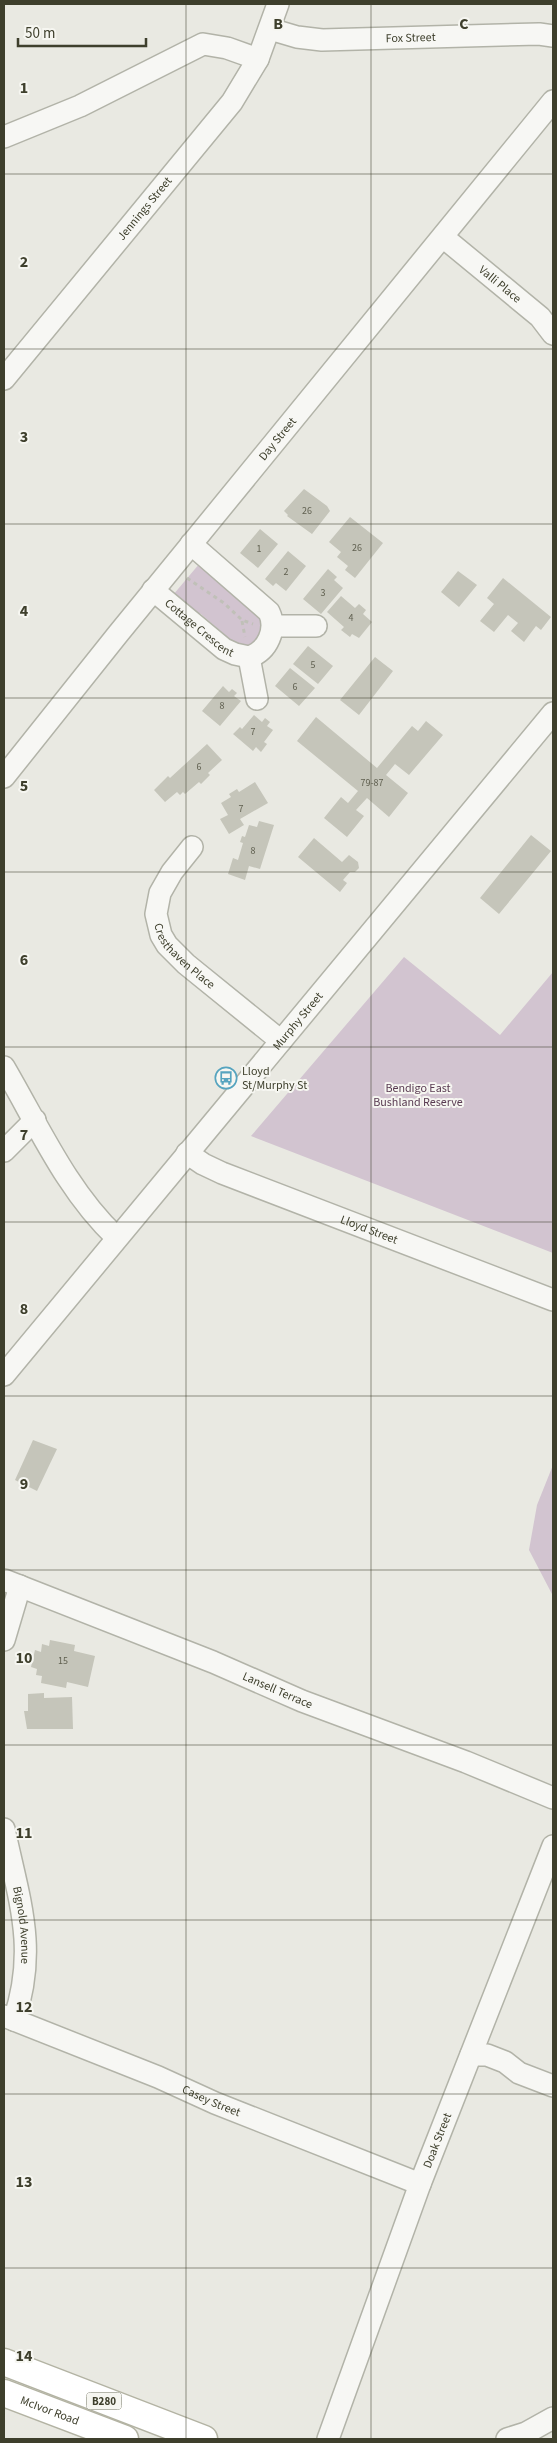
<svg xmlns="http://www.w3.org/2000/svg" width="557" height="2443" viewBox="0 0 557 2443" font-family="'Source Sans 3',sans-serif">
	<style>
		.green { fill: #d2c4d0 }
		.building { fill: #c5c5ba }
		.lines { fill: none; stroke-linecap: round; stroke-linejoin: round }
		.minor-casing { stroke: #b2b3a8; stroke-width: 24 }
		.major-casing { stroke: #b3b3a3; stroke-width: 29 }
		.path { stroke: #c0c0b8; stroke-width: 3; stroke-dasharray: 4 4; stroke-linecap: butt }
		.minor { stroke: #f7f7f4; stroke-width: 21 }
		.major { stroke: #fff; stroke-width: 26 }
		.grid { fill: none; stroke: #3e3f2c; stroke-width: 1; stroke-opacity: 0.55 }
		.labels { text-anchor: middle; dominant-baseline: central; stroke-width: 4; stroke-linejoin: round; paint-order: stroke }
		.number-label { font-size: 10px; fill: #606050 }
		.shield { fill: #f6f6f1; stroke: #757667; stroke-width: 1 }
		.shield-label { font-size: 11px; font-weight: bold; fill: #3e3f2c }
		.street-label { font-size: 12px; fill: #3e3f2c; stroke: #f6f6f1 }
		.poi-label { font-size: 12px; fill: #3e3f2c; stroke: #f6f6f1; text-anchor: start }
		.park-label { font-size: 12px; fill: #593b52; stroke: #f6f6f1 }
		.grid-label { font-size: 16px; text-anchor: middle; font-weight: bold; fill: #3e3f2c; stroke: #f6f6f1; stroke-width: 4; stroke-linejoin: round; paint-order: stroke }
	</style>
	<rect width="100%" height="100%" fill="#e9e9e2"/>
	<path class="green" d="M200 563 211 568 216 581 247 606 255 605 265 632 248 648 224 642V634L201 614 183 608 173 595Z
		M404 957 500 1035 553 972V1253L251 1136Z
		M553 1465V1596L529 1550 537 1505Z"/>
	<path class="building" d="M304 489 327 506 330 511 312 534 287 516 288 515 284 511Z
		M350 517 383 543 355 578 345 570 348 566 337 557 341 552 329 542Z
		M260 529 278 544 258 568 240 553Z
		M288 551 306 566 286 591 276 583 273 586 265 579Z
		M328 569 337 577 334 580 343 588 321 614 303 599Z
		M458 571 477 585 459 607 441 592Z
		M503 578 551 617 541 630 536 626 524 642 511 631 518 623 508 615 494 632 480 621 494 604 487 598Z
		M341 596 355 608 359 604 366 610 363 614 372 622 359 638 352 634 350 637 341 630 344 627 327 612Z
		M308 646 333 666 318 684 293 664Z
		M375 657 393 671 359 715 340 700Z
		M290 668 315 688 299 706 275 686Z
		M223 686 229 692 232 689 237 693 234 696 241 701 220 726 202 711Z
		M254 715 262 722 265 718 270 722 267 726 273 730 264 742 267 744 261 752 256 747 253 751 233 734 240 727 242 729Z
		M316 717 377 768 412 726 418 731 426 721 443 735 409 775 395 764 386 775 408 793 389 817 367 798 356 810 364 816 347 837 324 818 341 797 348 803 358 791 297 741Z
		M207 744 222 760 208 773 210 775 201 784 199 782 185 794 183 792 180 795 177 792 165 802 154 790 168 776 170 778Z
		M255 782 268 803 240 819 244 825 229 834 220 819 228 815 221 803 231 797 229 794 237 789 239 792Z
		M259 821 274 825 260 869 249 866 245 880 228 874 233 858 238 860 243 843 240 842 242 836 245 837 249 825 257 827Z
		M531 835 551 851 499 914 480 898Z
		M314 838 342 862 349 855 358 862 359 868 355 872H350L343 880 347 883 340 892 298 857Z
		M33 1440 57 1449 37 1491 15 1480Z
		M50 1640 75 1645 74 1651 95 1656 88 1687 67 1682 66 1688 41 1683 42 1676 36 1675 37 1669 31 1667 35 1650 41 1652 42 1644 49 1646Z
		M44 1693V1698L72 1697 73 1729H27L24 1711H28V1694Z"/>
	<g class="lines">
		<g class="minor-casing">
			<g id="minor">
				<path id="s1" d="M270 29 297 37 322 40 539 34 553 36"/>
				<path d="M4 137 80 106 203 44 227 48 258 59"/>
				<path id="s2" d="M443 237 540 317 553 334"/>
				<path id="s3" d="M4 379 232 102 258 59 278 4"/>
				<path id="s4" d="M153 590 224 649 235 654 249 657C268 651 277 629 269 612L191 544"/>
				<path d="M273 626H316"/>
				<path d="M249 657 257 699"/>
				<path id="s5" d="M4 777 118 634 553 101"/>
				<path id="s6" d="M192 847 172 872 160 893 156 914 161 935 167 945 186 964 281 1041"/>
				<path d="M4 1067C38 1125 67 1191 116 1237"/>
				<path d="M4 1151 35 1120"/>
				<path id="s7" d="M187 1153 203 1164 222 1173 553 1300"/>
				<path id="s8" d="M4 1375 553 713"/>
				<path id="s9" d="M4 1580 213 1662 302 1701 466 1762 553 1798"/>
				<path d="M4 1640 20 1586"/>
				<path id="s10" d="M4 1829C19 1900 38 1948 14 2020"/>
				<path id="s11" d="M4 2016 158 2077 215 2103 420 2184"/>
				<path d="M471 2055H487L505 2062 519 2073 553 2086"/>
				<path id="s12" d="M328 2439 420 2184 553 1846"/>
				<path d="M507 2439 526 2433 553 2418"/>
			</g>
		</g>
		<g class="major-casing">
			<g id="major">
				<path d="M4 2362 204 2439"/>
				<path id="s13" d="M4 2393 125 2439"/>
			</g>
		</g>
		<path class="path" d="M187 578 224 603 242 620 253 624
			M242 621 245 637"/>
		<use href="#minor" class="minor"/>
		<use href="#major" class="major"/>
	</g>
	<path class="grid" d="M186 4V2439M371 4V2439M4 174H553M4 349H553M4 524H553M4 698H553M4 872H553M4 1047H553M4 1222H553M4 1396H553M4 1570H553M4 1745H553M4 1920H553M4 2094H553M4 2268H553"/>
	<defs>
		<g id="bus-ring" transform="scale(1.125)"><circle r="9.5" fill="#f6f6f1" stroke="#56a4bf" stroke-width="1.5"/><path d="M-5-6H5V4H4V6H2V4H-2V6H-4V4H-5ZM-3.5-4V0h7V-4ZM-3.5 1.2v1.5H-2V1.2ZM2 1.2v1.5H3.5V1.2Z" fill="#56a4bf"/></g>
	</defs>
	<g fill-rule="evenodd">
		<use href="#bus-ring" x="226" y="1078"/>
	</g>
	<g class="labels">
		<g class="number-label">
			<text x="307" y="511">26</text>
			<text x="357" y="548">26</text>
			<text x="259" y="549">1</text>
			<text x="286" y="572">2</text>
			<text x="323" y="593">3</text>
			<text x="351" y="618">4</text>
			<text x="313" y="665">5</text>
			<text x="295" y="687">6</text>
			<text x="222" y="706">8</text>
			<text x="253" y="732">7</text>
			<text x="199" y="767">6</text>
			<text x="372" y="783">79-87</text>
			<text x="241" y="809">7</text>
			<text x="253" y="851">8</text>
			<text x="63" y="1661">15</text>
		</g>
		<rect class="shield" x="86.5" y="2392.5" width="35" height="17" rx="4"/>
		<g class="shield-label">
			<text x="104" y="2401">B280</text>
		</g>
		<g class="street-label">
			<text stroke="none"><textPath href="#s1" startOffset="142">Fox Street</textPath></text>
			<text stroke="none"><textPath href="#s3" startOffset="221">Jennings Street</textPath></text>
			<text stroke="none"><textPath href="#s2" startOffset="74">Valli Place</textPath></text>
			<text stroke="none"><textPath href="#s5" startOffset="435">Day Street</textPath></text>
			<text stroke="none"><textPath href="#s4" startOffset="60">Cottage Crescent</textPath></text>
			<text stroke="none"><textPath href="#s6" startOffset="130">Cresthaven Place</textPath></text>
			<text stroke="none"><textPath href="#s8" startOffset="460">Murphy Street</textPath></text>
			<text stroke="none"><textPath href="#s7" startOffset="198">Lloyd Street</textPath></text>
			<text stroke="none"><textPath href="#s9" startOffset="295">Lansell Terrace</textPath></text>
			<text stroke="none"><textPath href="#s10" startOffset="98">Bignold Avenue</textPath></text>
			<text stroke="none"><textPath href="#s11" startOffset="224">Casey Street</textPath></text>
			<text stroke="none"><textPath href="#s12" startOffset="318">Doak Street</textPath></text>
			<text stroke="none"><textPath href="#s13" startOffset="49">McIvor Road</textPath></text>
		</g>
		<g class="poi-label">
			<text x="242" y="1071">Lloyd<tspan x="242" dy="14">St/Murphy St</tspan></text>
		</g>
		<g class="park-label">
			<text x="418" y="1088">Bendigo East<tspan x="418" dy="14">Bushland Reserve</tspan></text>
		</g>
	</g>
	<g class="grid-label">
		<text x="278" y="29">B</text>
		<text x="464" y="29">C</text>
		<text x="24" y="93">1</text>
		<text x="24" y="267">2</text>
		<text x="24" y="442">3</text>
		<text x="24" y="616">4</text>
		<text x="24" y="791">5</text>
		<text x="24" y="965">6</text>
		<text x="24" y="1140">7</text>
		<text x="24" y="1314">8</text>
		<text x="24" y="1489">9</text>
		<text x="24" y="1663">10</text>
		<text x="24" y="1838">11</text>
		<text x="24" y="2012">12</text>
		<text x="24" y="2187">13</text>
		<text x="24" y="2361">14</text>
	</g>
	<rect width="557" height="2443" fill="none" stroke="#3e3f2c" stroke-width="10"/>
	<path d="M18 38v8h128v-8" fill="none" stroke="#3e3f2c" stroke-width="2.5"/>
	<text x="25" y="38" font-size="15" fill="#3e3f2c" stroke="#f6f6f1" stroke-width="4" paint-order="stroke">50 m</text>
</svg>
